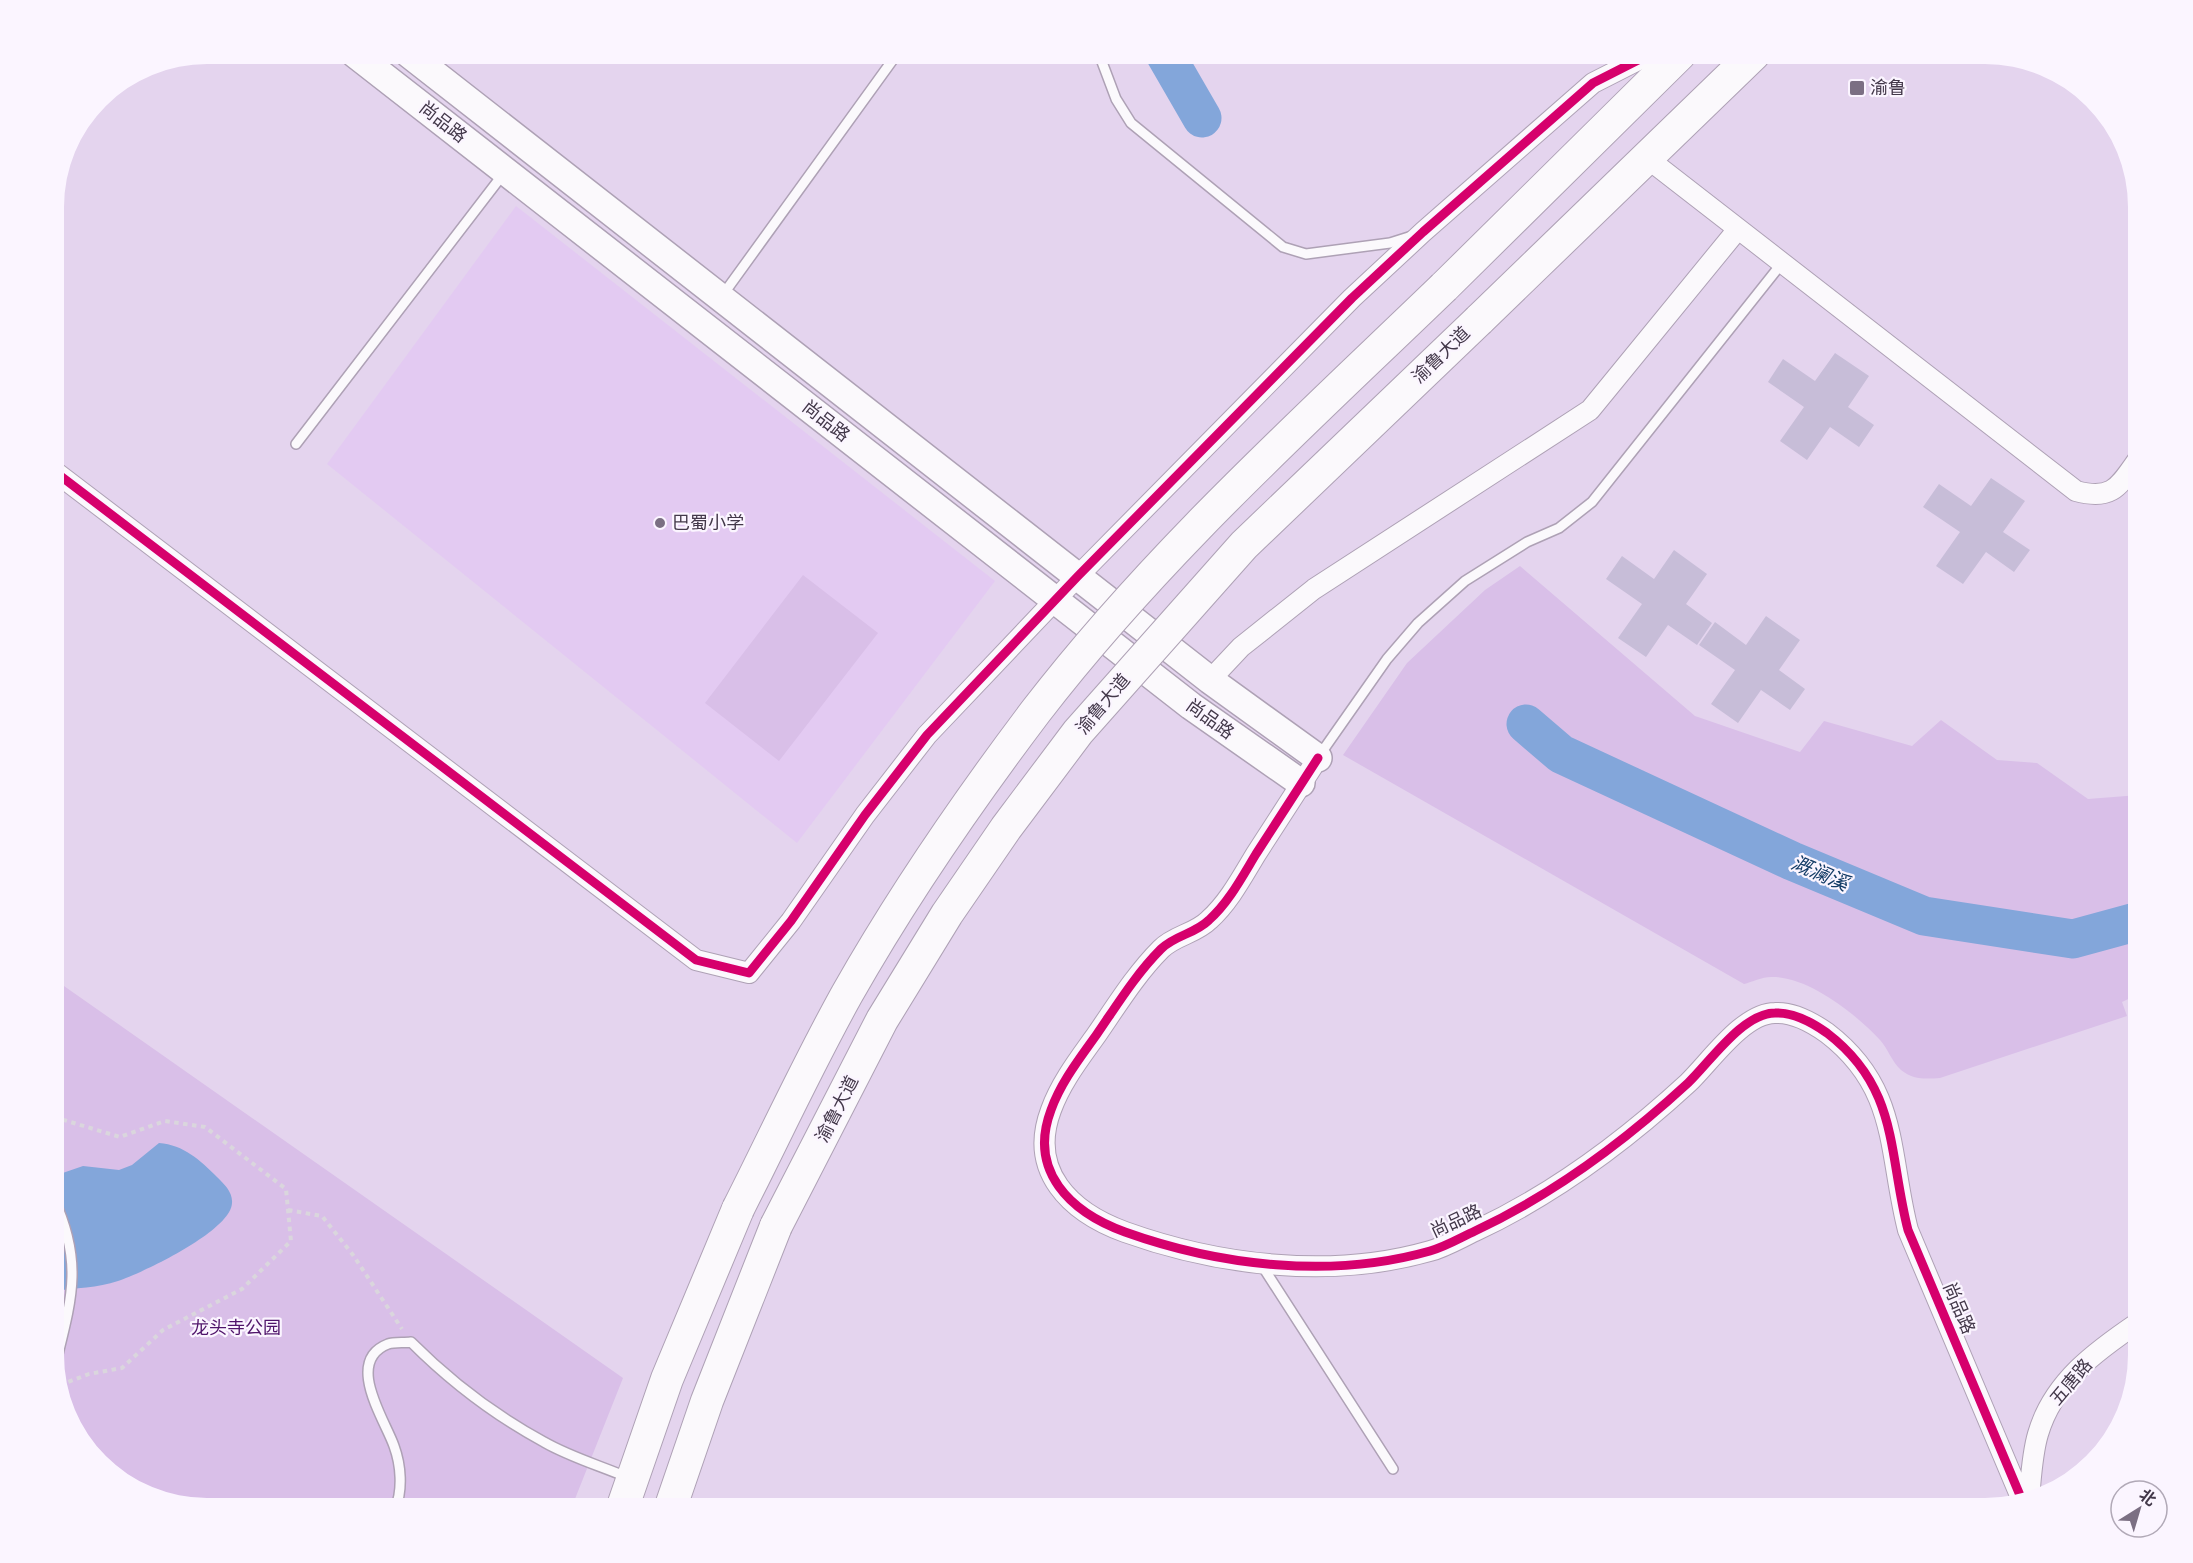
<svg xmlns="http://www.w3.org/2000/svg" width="2193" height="1563" viewBox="0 0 2193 1563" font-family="Figtree,'Noto Sans SC',sans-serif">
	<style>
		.built { fill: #e3caf2 }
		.green { fill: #d9bfe8 }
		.water { fill: #83a6da }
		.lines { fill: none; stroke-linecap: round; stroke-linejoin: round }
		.river { stroke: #83a6da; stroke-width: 39 }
		.building { fill: #c7bdd8 }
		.service-casing { stroke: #aea1b5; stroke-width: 12 }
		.minor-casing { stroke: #aea1b5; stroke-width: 22 }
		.secondary-casing { stroke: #aea1b5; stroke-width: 30 }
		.trunk-casing { stroke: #aea1b5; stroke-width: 34 }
		.path { stroke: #dad6dd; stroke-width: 4; stroke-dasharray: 4.5 4.5; stroke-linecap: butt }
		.service { stroke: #fbf9fc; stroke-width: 9 }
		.minor { stroke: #fbf9fc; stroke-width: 20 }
		.secondary { stroke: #fbf9fc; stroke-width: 27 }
		.trunk { stroke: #fbf9fc; stroke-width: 32 }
		.trunk-bridge-casing { stroke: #aea1b5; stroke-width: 34; stroke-linecap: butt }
		.trunk-bridge { stroke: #fbf9fc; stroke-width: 32 }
		.cycleway-casing { stroke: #fbf5ff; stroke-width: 13 }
		.cycleway { stroke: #d6006c; stroke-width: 9 }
		.poi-dot { fill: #7b6f83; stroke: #fbf5ff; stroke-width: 2 }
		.labels { text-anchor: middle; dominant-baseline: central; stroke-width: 4.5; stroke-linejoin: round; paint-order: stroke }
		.poi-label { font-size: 18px; fill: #43384a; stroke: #fbf5ff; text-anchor: start }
		.street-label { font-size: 18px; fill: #43384a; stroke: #fbf5ff }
		.park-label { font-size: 18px; fill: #50156b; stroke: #fbf5ff }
		.water-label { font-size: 20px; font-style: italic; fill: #143c66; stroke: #fbf5ff }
	</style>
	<rect width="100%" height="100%" fill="#e4d4ee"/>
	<path class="built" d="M516 206 995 581 797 843 327 464Z"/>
	<path class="green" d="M1520 566 1695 716 1800 752 1824 721 1912 746 1941 720 1997 760 2037 763 2088 799 2139 795V994L2122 1002 2127 1016 1940 1078C1926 1079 1913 1080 1901 1070 1892 1062 1888 1049 1880 1040 1856 1014 1808 976 1771 977 1762 977 1752 982 1744 984L1343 755 1407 663 1485 590Z
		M803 575 878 633 779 761 705 703Z
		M54 979 623 1378 571 1509H208L159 1501 114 1477 70 1423 54 1365Z"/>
	<path class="water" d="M159 1143C184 1145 200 1160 217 1177 224 1184 233 1192 232 1203 231 1231 142 1273 118 1281 98 1288 75 1288 54 1291V1176L83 1166 119 1170 132 1165Z"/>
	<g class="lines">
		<path class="river" d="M1165 54 1202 118
			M1526 724 1561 754 1792 861 1924 916 2073 939 2139 921"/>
	</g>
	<path class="building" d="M1835 353 1869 376 1848 407 1874 425 1859 447 1830 427 1807 460 1780 441 1804 407 1768 382 1783 359 1815 381Z
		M1991 478 2025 501 2003 532 2030 550 2014 572 1986 552 1963 584 1936 566 1960 532 1923 507 1939 484 1971 506Z
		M1674 550 1707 574 1686 604 1712 623 1697 645 1668 625 1646 657 1618 638 1642 604 1606 579 1622 556 1654 579Z
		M1766 616 1800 640 1779 670 1805 689 1790 710 1761 690 1738 723 1711 704 1735 670 1699 645 1715 622 1746 645Z"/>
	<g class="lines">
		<g class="service-casing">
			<path id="service" d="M1099 54 1116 99 1131 123 1283 247 1306 254 1390 243 1412 236
				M722 296 897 54
				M296 444 504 173
				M1319 756 1387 659 1418 623 1465 581 1527 542 1559 528 1592 502 1782 263
				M54 1199C84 1264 71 1301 55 1366
				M1261 1264 1393 1469
				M395 1509C403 1490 401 1465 394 1446 385 1420 344 1361 388 1344 394 1342 404 1343 411 1342 449 1380 496 1416 544 1442 570 1457 601 1466 629 1478"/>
		</g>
		<g class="minor-casing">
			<path id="minor" d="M1647 158 2076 491C2113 501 2119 486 2139 458
				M54 471 696 960 749 973 791 921 865 815 927 735 1078 576 1352 298 1423 232 1593 83 1650 54
				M1210 680 1241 647 1314 589 1590 410 1738 229
				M1318 758C1297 790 1277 822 1256 854 1242 877 1229 902 1209 920 1195 934 1175 935 1161 949 1136 974 1117 1005 1097 1034 1080 1058 1061 1082 1051 1110 1028 1171 1070 1212 1125 1232 1220 1266 1332 1279 1430 1251 1445 1247 1460 1238 1475 1231 1552 1195 1625 1141 1688 1083 1710 1062 1743 1013 1775 1013 1793 1012 1813 1023 1827 1033 1899 1088 1888 1152 1908 1230L2022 1500
				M2029 1499C2031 1478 2032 1454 2038 1434 2053 1382 2096 1351 2139 1322"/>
		</g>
		<g class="secondary-casing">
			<path id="secondary" d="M355 54 1191 706 1301 783
				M409 54 1210 680 1318 758"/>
		</g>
		<g class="trunk-casing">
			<path id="trunk" d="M1444 287 1680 54
				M1479 320 1754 54
				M622 1509 667 1379 738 1209
				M670 1509 707 1401 776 1226"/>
		</g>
		<path class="path" d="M54 1117 120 1137 165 1121 205 1127 286 1189 291 1241 242 1289 163 1330 122 1368 89 1374 60 1385
			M288 1210 322 1216 353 1255 402 1329"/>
		<use href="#service" class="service"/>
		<use href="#minor" class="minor"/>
		<use href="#secondary" class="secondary"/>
		<use href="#trunk" class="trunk"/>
		<g class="trunk-bridge-casing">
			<path id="trunk-bridge" d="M738 1209C774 1138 808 1064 847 994 903 895 968 801 1036 711 1156 555 1303 423 1444 287
				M776 1226 882 1020 947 914 1006 828 1078 732 1244 545 1479 320"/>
		</g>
		<use href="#trunk-bridge" class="trunk-bridge"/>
		<g class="cycleway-casing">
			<path id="cycleway" d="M54 471 696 960 749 973 791 921 865 815 927 735 1078 576 1352 298 1423 232 1593 83 1650 54
				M1318 758C1297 790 1277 822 1256 854 1242 877 1229 902 1209 920 1195 934 1175 935 1161 949 1136 974 1117 1005 1097 1034 1080 1058 1061 1082 1051 1110 1028 1171 1070 1212 1125 1232 1220 1266 1332 1279 1430 1251 1445 1247 1460 1238 1475 1231 1552 1195 1625 1141 1688 1083 1710 1062 1743 1013 1775 1013 1793 1012 1813 1023 1827 1033 1899 1088 1888 1152 1908 1230L2022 1500"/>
		</g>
		<use href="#cycleway" class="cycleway"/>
	</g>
	<g class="poi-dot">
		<rect x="1849" y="80" width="16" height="16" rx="3"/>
		<circle cx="660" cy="523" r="6"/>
	</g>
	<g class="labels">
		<g class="poi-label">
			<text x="1870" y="88">渝鲁</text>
			<text x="672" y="523">巴蜀小学</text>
		</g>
		<g class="street-label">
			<text transform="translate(443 122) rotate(38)">尚品路</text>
			<text transform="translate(1441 355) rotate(-44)">渝鲁大道</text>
			<text transform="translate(826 421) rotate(38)">尚品路</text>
			<text transform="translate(1103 704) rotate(-50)">渝鲁大道</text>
			<text transform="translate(1210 719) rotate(36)">尚品路</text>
			<text transform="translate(837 1109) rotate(-63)">渝鲁大道</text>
			<text transform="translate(1456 1221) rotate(-25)">尚品路</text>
			<text transform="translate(1959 1308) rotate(67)">尚品路</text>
			<text transform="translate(2071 1382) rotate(-50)">五唐路</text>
		</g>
		<g class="park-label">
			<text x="236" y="1328">龙头寺公园</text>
		</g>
		<g class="water-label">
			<text transform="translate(1820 873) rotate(23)">溉澜溪</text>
		</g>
	</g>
	<path d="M0 0H2193V1563H0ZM207 64H1985A143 143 0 0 1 2128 207V1355A143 143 0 0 1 1985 1498H207A143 143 0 0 1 64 1355V207A143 143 0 0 1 207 64Z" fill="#fbf5ff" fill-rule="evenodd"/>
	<g transform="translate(2139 1509) rotate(37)"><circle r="28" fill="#fbf5ff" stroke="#b1a9b7" stroke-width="1.5"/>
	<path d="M0-4.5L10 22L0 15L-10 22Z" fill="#7b6f83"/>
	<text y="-9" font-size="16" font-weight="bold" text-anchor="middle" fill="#43384a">北</text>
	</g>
</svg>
